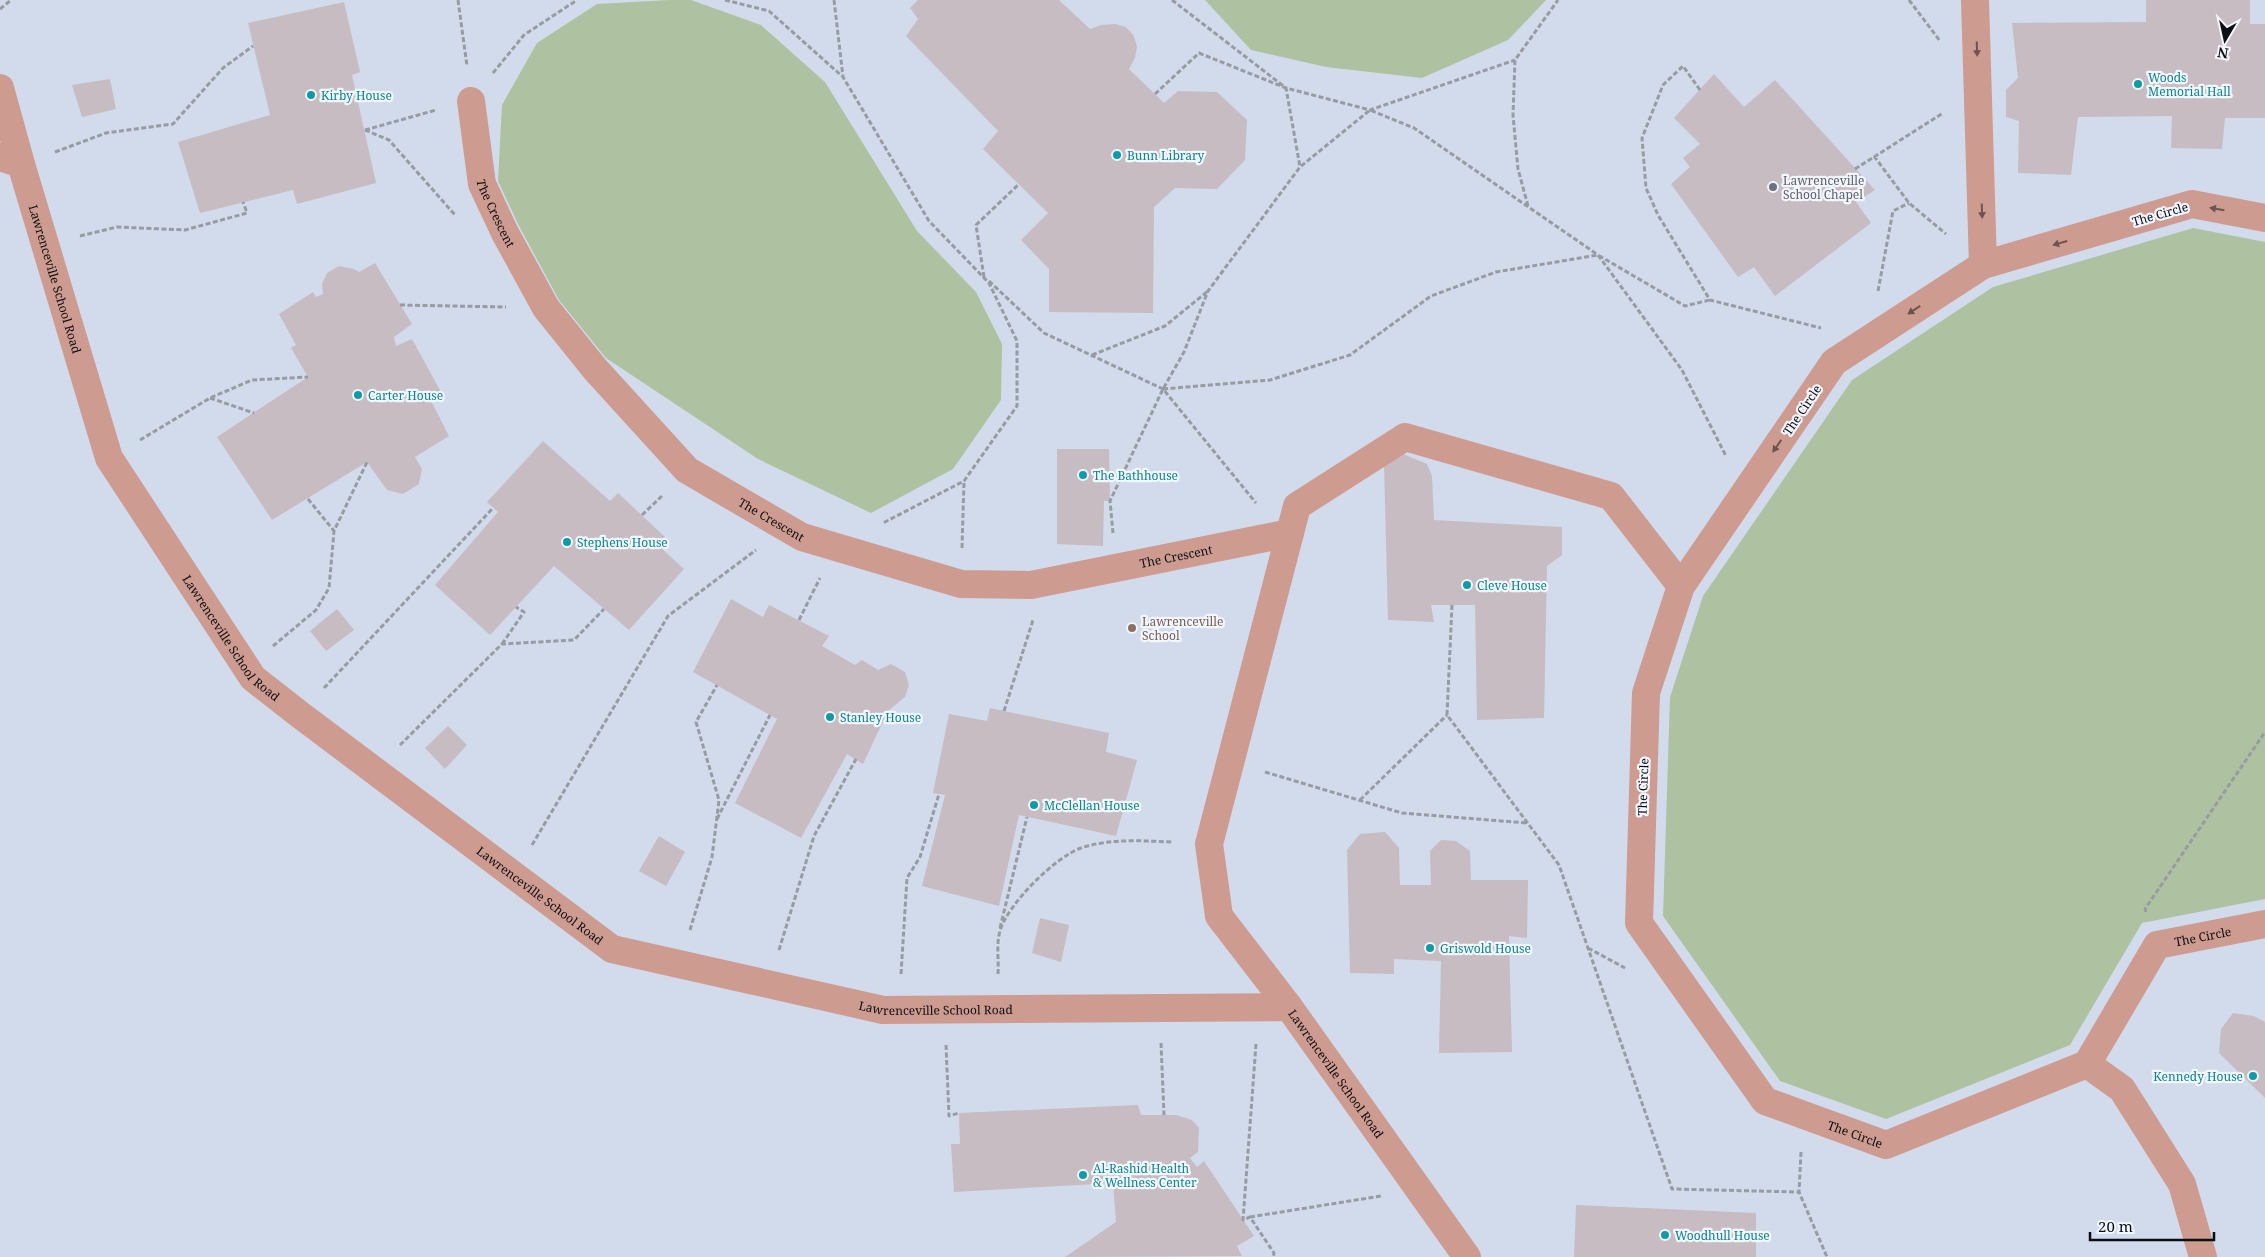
<svg xmlns="http://www.w3.org/2000/svg" width="2265" height="1257" viewBox="0 0 2265 1257" font-family="'Noto Serif',serif">
	<style>
		.built { fill: #d1dbeb }
		.green { fill: #aec2a1 }
		.building { fill: #c7bcc2 }
		.lines { fill: none; stroke-linecap: round; stroke-linejoin: round }
		.path { stroke: #979ca3; stroke-width: 3; stroke-dasharray: 5 2.5; stroke-linecap: butt }
		.minor { stroke: #cd9b90; stroke-width: 28 }
		.oneway { fill: #6c5450 }
		.culture-dot { fill: #0f9aa8; stroke: #f2f6fe; stroke-width: 2 }
		.worship-dot { fill: #6b7280; stroke: #f2f6fe; stroke-width: 2 }
		.education-dot { fill: #8d6e63; stroke: #f2f6fe; stroke-width: 2 }
		.labels { text-anchor: middle; dominant-baseline: central; stroke-width: 4.5; stroke-linejoin: round; paint-order: stroke }
		.culture-label { font-size: 12px; fill: #0d838f; stroke: #f2f6fe; text-anchor: start }
		.worship-label { font-size: 12px; fill: #5b616d; stroke: #f2f6fe; text-anchor: start }
		.street-label { font-size: 12px; fill: #0c0e11; stroke: #f2f6fe }
		.education-label { font-size: 12px; fill: #785e54; stroke: #f2f6fe; text-anchor: start }
	</style>
	<rect width="100%" height="100%" fill="#e3e9f3"/>
	<path class="built" d="M0 0H2265V1257H0Z"/>
	<path class="green" d="M669 0H691L761 25 825 82 917 231 976 292 1002 344 1001 400 953 469 871 513 758 459 606 358 559 300 519 226 498 181 502 105 537 43 597 4Z
		M1205 0H1546L1508 40 1422 78 1326 67 1251 50Z
		M2193 228 2265 242V899L2142 923 2070 1045 1886 1119 1780 1081 1663 916 1670 697 1703 596 1852 380 1993 287Z"/>
	<path class="building" d="M918 0H1059L1090 29 1101 25 1115 24 1126 27 1134 36 1137 47 1135 58 1129 69 1164 103 1178 91 1217 92 1247 120 1245 160 1217 189 1175 188 1154 207 1153 313 1049 312V269L1021 240 1048 213 983 149 998 131 906 36 918 19 910 8Z
		M2146 0H2250V24H2265V118H2225L2222 149 2171 148 2172 116 2078 117 2071 175 2018 173 2019 121 2006 117V90L2018 78 2012 23 2146 22Z
		M344 2 360 72 352 75 376 183 297 204 293 190 200 213 178 142 270 115 248 23Z
		M1714 74 1744 107 1775 80 1875 190 1856 202 1871 223 1775 296 1754 267 1738 277 1671 184 1690 167 1683 158 1700 144 1674 118Z
		M110 79 116 109 82 117 72 85Z
		M375 263 412 324 394 337 396 346 412 339 441 392 429 397 449 436 415 457 422 469 419 484 403 494 387 490 367 462 272 520 217 437 308 377 291 348 296 345 279 314 313 292 316 297 323 294 322 284 327 273 339 266 354 269 359 272Z
		M543 441 610 501 618 493 665 537 659 546 684 569 629 630 554 566 490 635 435 585 498 512 487 502Z
		M1057 449H1109L1110 501H1104L1103 546 1057 544Z
		M1403 454 1427 464 1432 476 1434 520 1562 527V555L1547 566 1544 718 1477 720 1475 605H1431L1434 622 1388 620 1384 466Z
		M731 599 763 617 769 605 829 636 822 646 855 665 862 660 878 670 891 664 905 672 909 685 905 697 888 711 863 764 847 754 801 838 735 803 777 719 693 672Z
		M337 609 354 630 326 651 310 631Z
		M990 708 1109 733 1106 752 1137 760 1116 836 1019 815 999 906 922 886 945 795 933 793 949 714 987 721Z
		M448 726 467 745 445 769 425 748Z
		M1385 832 1399 848 1400 885H1431L1430 851 1441 840 1456 841 1470 851 1471 880H1528L1527 938 1509 936 1512 1052 1439 1053 1441 961 1394 959V974L1350 973 1347 850 1360 834Z
		M659 836 685 852 666 886 639 871Z
		M1040 918 1069 925 1061 962 1032 953Z
		M2233 1013 2254 1016 2265 1022V1098L2219 1053 2221 1029Z
		M1138 1105 1141 1115H1176L1192 1120 1199 1128 1198 1152 1190 1158 1197 1167 1204 1161 1254 1236 1237 1246 1242 1256 1065 1257 1116 1222 1113 1183 954 1192 951 1144H960L959 1113Z
		M1576 1205 1756 1213V1257H1574Z"/>
	<g class="lines">
		<path class="path" d="M458 0 467 66
			M725 0 769 11 843 77 929 221 989 283 1017 341V406L964 481 883 523
			M834 0 843 77
			M1172 0 1286 88 1300 167
			M1909 0 1940 41
			M0 9 11 0
			M493 73 524 35 577 0
			M1700 90 1683 66 1663 85 1642 138 1646 188 1658 215 1710 300 1821 328
			M1155 94 1199 53 1286 88 1370 110 1515 60
			M365 130 436 110
			M365 130 389 140 455 215
			M55 152 106 133 173 124 223 68 253 46
			M1874 156 1909 203 1946 234
			M1855 169 1943 113
			M1528 206 1518 169 1513 115 1515 60 1558 0
			M80 236 117 227 185 230 247 213 243 202
			M984 277 976 225 1019 184
			M989 281 1044 333 1163 389 1256 503
			M1878 291 1893 211 1909 203
			M400 305 506 307
			M1092 355 1165 326 1208 291
			M1163 389 1270 380 1350 355 1431 296 1496 272 1598 255 1685 306 1710 300
			M210 398 254 413
			M140 440 210 398 252 380 308 377
			M308 499 334 531
			M642 515 663 495
			M1113 533 1110 501 1163 389 1184 352 1208 291 1300 167 1370 110 1414 128 1598 255 1682 370 1726 456
			M962 548 964 481
			M1452 605 1447 715 1559 865 1672 1189 1799 1192
			M799 620 820 578
			M502 644 524 612 516 607
			M273 646 316 610 329 588 334 531 367 462
			M324 688 493 508
			M1004 711 1033 620
			M400 745 502 644 574 640 604 609
			M1265 772 1402 813 1527 823
			M1360 800 1447 715
			M717 819 770 715
			M532 845 668 616 756 550
			M2146 912 2145 909 2265 732
			M1000 928 1027 817
			M690 930 712 857 719 800 696 722 717 685
			M1588 948 1625 968
			M779 950 814 836 856 759
			M901 974 907 878 920 857 939 794
			M998 974C999 961 996 944 1000 931 1007 905 1055 857 1081 848 1110 838 1143 841 1173 842
			M1161 1043 1164 1115
			M1256 1044 1243 1220 1250 1217 1274 1253 1273 1257
			M946 1045 949 1116 959 1113
			M1801 1152 1799 1192 1827 1257
			M1250 1217 1381 1196"/>
		<g class="minor">
			<path d="M1975 0 1983 265"/>
			<path d="M0 88 21 164 0 157"/>
			<path id="s1" d="M471 101 482 184 505 233 546 308 595 369 687 470 802 537 961 584 1031 585 1290 533"/>
			<path id="s2" d="M21 164 109 458 253 678 299 714 612 949 883 1010 1289 1007 1467 1257"/>
			<path id="s3" d="M2265 218 2192 204 1983 265 1834 362 1681 586 1646 693 1639 923 1765 1101 1886 1145 2087 1064 2157 945 2265 924"/>
			<path d="M1289 1007 1219 916 1209 844 1297 506 1405 437 1611 496 1681 586"/>
			<path d="M2087 1064 2122 1089 2182 1184 2203 1257"/>
		</g>
	</g>
	<defs><path id="oneway-solid" d="M-6-.8H1V-3.2L6.5 0L1 3.2V.8H-6Z" transform="scale(1.25)"/></defs>
	<g class="oneway">
		<use href="#oneway-solid" transform="translate(1977 49) rotate(88)"/>
		<use href="#oneway-solid" transform="translate(2217 209) rotate(-170)"/>
		<use href="#oneway-solid" transform="translate(1982 211) rotate(88)"/>
		<use href="#oneway-solid" transform="translate(2060 243) rotate(164)"/>
		<use href="#oneway-solid" transform="translate(1914 310) rotate(147)"/>
		<use href="#oneway-solid" transform="translate(1777 446) rotate(125)"/>
	</g>
	<g class="culture-dot">
		<circle cx="2138" cy="84" r="5"/>
		<circle cx="311" cy="95" r="5"/>
		<circle cx="1117" cy="155" r="5"/>
		<circle cx="358" cy="395" r="5"/>
		<circle cx="1083" cy="475" r="5"/>
		<circle cx="567" cy="542" r="5"/>
		<circle cx="1467" cy="585" r="5"/>
		<circle cx="830" cy="717" r="5"/>
		<circle cx="1034" cy="805" r="5"/>
		<circle cx="1430" cy="948" r="5"/>
		<circle cx="2253" cy="1076" r="5"/>
		<circle cx="1083" cy="1175" r="5"/>
		<circle cx="1665" cy="1235" r="5"/>
	</g>
	<circle class="worship-dot" cx="1773" cy="187" r="5"/>
	<circle class="education-dot" cx="1132" cy="628" r="5"/>
	<g class="labels">
		<g class="culture-label">
			<text x="2148" y="77">Woods<tspan x="2148" dy="14">Memorial Hall</tspan></text>
			<text x="321" y="95">Kirby House</text>
			<text x="1127" y="155">Bunn Library</text>
			<text x="368" y="395">Carter House</text>
			<text x="1093" y="475">The Bathhouse</text>
			<text x="577" y="542">Stephens House</text>
			<text x="1477" y="585">Cleve House</text>
			<text x="840" y="717">Stanley House</text>
			<text x="1044" y="805">McClellan House</text>
			<text x="1440" y="948">Griswold House</text>
			<text x="2243" y="1076" text-anchor="end">Kennedy House</text>
			<text x="1093" y="1168">Al-Rashid Health<tspan x="1093" dy="14">&amp; Wellness Center</tspan></text>
			<text x="1675" y="1235">Woodhull House</text>
		</g>
		<g class="worship-label">
			<text x="1783" y="180">Lawrenceville<tspan x="1783" dy="14">School Chapel</tspan></text>
		</g>
		<g class="street-label">
			<text stroke="none"><textPath href="#s1" startOffset="116">The Crescent</textPath></text>
			<text transform="translate(2160 214) rotate(-16)">The Circle</text>
			<text stroke="none"><textPath href="#s2" startOffset="120">Lawrenceville School Road</textPath></text>
			<text transform="translate(1802 410) rotate(-56)">The Circle</text>
			<text stroke="none"><textPath href="#s1" startOffset="536">The Crescent</textPath></text>
			<text stroke="none"><textPath href="#s1" startOffset="955">The Crescent</textPath></text>
			<text stroke="none"><textPath href="#s2" startOffset="525">Lawrenceville School Road</textPath></text>
			<text transform="translate(1643 787) rotate(-88)">The Circle</text>
			<text stroke="none"><textPath href="#s2" startOffset="930">Lawrenceville School Road</textPath></text>
			<text stroke="none"><textPath href="#s3" startOffset="1832">The Circle</textPath></text>
			<text stroke="none"><textPath href="#s2" startOffset="1350">Lawrenceville School Road</textPath></text>
			<text stroke="none"><textPath href="#s2" startOffset="1785">Lawrenceville School Road</textPath></text>
			<text stroke="none"><textPath href="#s3" startOffset="1398">The Circle</textPath></text>
		</g>
		<g class="education-label">
			<text x="1142" y="621">Lawrenceville<tspan x="1142" dy="14">School</tspan></text>
		</g>
	</g>
	<g transform="translate(2225 40) rotate(189)" stroke="#f2f6fe" stroke-width="4" paint-order="stroke">
	<path d="M0-4L9 19L0 12L-9 19Z" fill="#0c0e11"/>
	<text y="-8" font-size="14" font-weight="bold" text-anchor="middle" fill="#0c0e11">N</text>
	</g>
	<path d="M2090 1232v8h124v-8" fill="none" stroke="#0c0e11" stroke-width="2.5"/>
	<text x="2098" y="1232" font-size="15" fill="#0c0e11" stroke="#f2f6fe" stroke-width="4" paint-order="stroke">20 m</text>
</svg>
